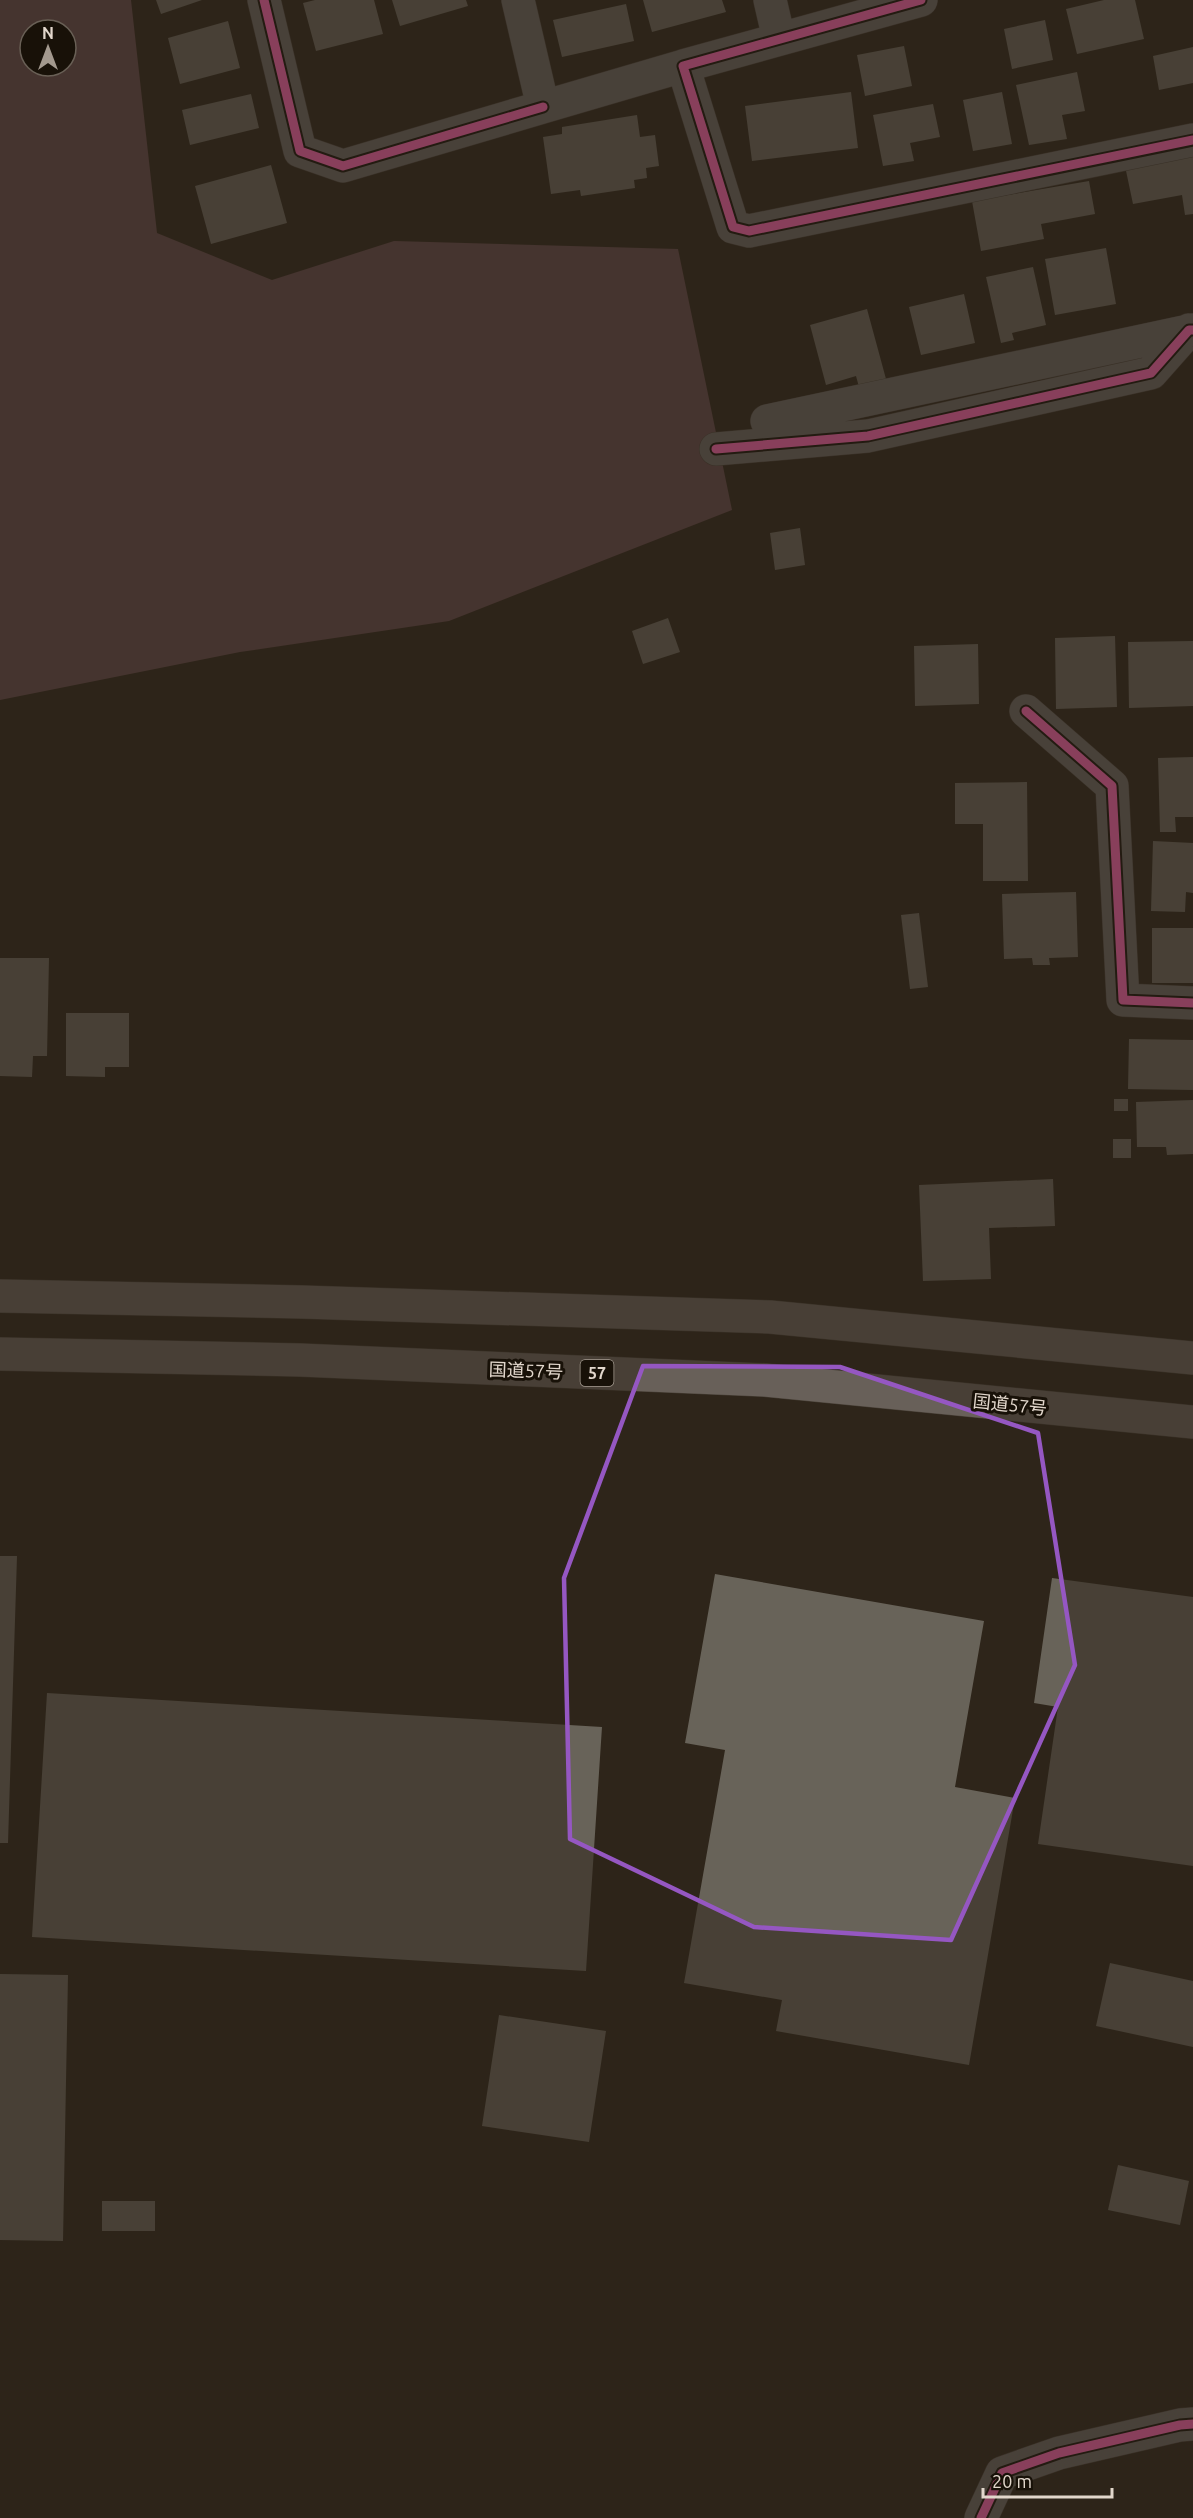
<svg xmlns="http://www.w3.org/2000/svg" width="1193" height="2518" viewBox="0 0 1193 2518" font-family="Ubuntu,'Noto Sans JP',sans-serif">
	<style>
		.forest { fill: #634749; fill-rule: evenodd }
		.building { fill: #686359 }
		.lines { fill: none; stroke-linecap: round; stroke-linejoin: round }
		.minor-casing { stroke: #494138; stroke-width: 34 }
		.highway-casing { stroke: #494138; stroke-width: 34 }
		.minor { stroke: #696461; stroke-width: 33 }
		.highway { stroke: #686059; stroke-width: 33 }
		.cycleway-casing { stroke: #181108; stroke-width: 13 }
		.cycleway { stroke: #f560ab; stroke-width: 9 }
		.marked { fill: none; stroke: #9557c2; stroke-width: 4.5; stroke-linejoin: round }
		.labels { text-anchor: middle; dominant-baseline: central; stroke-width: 6; stroke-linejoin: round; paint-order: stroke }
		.shield { fill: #181108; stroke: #a59c91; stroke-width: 1.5 }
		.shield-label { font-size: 16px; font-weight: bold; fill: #e2d7cc }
		.street-label { font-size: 18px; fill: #e2d7cc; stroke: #181108 }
	</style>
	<rect width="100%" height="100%" fill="#2e251a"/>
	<path class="forest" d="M0 0H131L157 233 272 280 394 241 678 249 732 510 449 621 240 652 0 700ZM30 30H66V66H30Z"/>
	<path class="building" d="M156 0H202L161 14Z
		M315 0H374L383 34 316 51 303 3Z
		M392 0H466L468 6 400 26Z
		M643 0H722L726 12 652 32Z
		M1104 0H1135L1144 39 1077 54 1066 9Z
		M626 4 634 41 562 57 553 20Z
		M1045 20 1053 60 1012 69 1004 29Z
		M228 21 240 68 180 84 168 38Z
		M904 46 912 86 865 96 857 55Z
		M1193 47V83L1159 90 1153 56Z
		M1077 72 1085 111 1062 115 1067 139 1029 145 1016 85Z
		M851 92 858 148 752 161 745 106Z
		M1002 92 1012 144 973 151 963 100Z
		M251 94 259 128 190 145 182 110Z
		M933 104 940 137 910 143 914 161 883 166 873 115Z
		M637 115 640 137 655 135 659 166 646 168 647 178 634 180 635 188 581 196 580 190 551 194 543 137 562 134V127Z
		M1193 154V214L1185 215 1182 195 1133 204 1125 166Z
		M271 165 287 223 211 244 195 186Z
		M1089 181 1095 214 1041 224 1044 239 981 251 972 201Z
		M1106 248 1116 304 1055 315 1045 259Z
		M1033 267 1046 325 1012 333 1014 340 1001 343 986 277Z
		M964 294 975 343 921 355 909 307Z
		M867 309 886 379 859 387 856 376 826 385 810 325Z
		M800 528 805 565 775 570 770 533Z
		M668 618 680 652 643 664 632 631Z
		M1115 636 1117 707 1056 709 1055 638Z
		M1193 641V706L1129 708 1128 642Z
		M978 644 979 704 915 706 914 646Z
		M1193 757V817H1175L1176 832H1160L1158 758Z
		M1027 782 1028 881H983V824H955V783Z
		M1153 841 1193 843V893L1186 892 1185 912 1151 911Z
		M1076 892 1078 957 1049 958 1050 965H1033L1032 958 1004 959 1002 894Z
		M919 913 928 987 910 989 901 915Z
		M1152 928H1193V983H1152Z
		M0 958H49L47 1056H33L32 1077 0 1076Z
		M66 1013H129V1067H105V1077L66 1076Z
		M1129 1039 1193 1040V1090L1128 1089Z
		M1114 1099H1128V1111H1114Z
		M1193 1100V1154L1167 1155 1166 1147H1137L1136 1102Z
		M1113 1139H1131V1158H1113Z
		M1053 1179 1055 1226 989 1228 991 1279 923 1281 919 1185Z
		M0 1556H17L8 1843H0Z
		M715 1574 984 1621 955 1787 1015 1798 969 2065 776 2031 782 2000 684 1983 725 1750 685 1743Z
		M1052 1578 1193 1597V1866L1038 1844 1058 1707 1034 1703Z
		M47 1693 602 1727 586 1971 32 1937Z
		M1110 1963 1193 1981V2047L1096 2026Z
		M0 1974 68 1975 63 2241 0 2240Z
		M499 2015 606 2031 589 2142 482 2126Z
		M1118 2165 1189 2181 1180 2225 1108 2210Z
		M102 2201H155V2231H102Z"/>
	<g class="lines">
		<g class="minor-casing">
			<path id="minor" d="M264 0 300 151 343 166 543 107
				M518 0 543 107 683 66
				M770 0 779 39
				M921 0 683 66 733 227 749 231 1193 140
				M767 421 1193 330
				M716 449 868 436 1151 373 1189 330
				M1026 711 1112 786 1123 1000 1193 1003
				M981 2518 1002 2473 1059 2453 1180 2425 1193 2424"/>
		</g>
		<g class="highway-casing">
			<path id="highway" d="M0 1296 302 1302 770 1317 1193 1358
				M0 1354 300 1360 765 1380 1193 1422"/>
		</g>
		<use href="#minor" class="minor"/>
		<use href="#highway" class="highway"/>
		<g class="cycleway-casing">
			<path id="cycleway" d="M264 0 300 151 343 166 543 107
				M921 0 683 66 733 227 749 231 1193 140
				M716 449 868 436 1151 373 1189 330H1193
				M1026 711 1112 786 1123 1000 1193 1003
				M981 2518 1002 2473 1059 2453 1180 2425 1193 2424"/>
		</g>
		<use href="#cycleway" class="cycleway"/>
	</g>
	<path d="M0 0H1193V2518H0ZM643 1366 840 1367 1038 1433 1075 1665 951 1940 754 1927 570 1839 564 1578Z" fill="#2e251a" fill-opacity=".55" fill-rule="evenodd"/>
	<path class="marked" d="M643 1366 840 1367 1038 1433 1075 1665 951 1940 754 1927 570 1839 564 1578Z"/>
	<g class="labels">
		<rect class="shield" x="580.5" y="1360" width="33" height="26" rx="4.5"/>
		<g class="shield-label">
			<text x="597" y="1373">57</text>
		</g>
		<g class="street-label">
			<text transform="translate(526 1370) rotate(2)">国道57号</text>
			<text transform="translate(1010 1404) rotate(6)">国道57号</text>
		</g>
	</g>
	<g transform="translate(48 48)"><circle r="28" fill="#181108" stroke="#696056" stroke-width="1.5"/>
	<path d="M0-4.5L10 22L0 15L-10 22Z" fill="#a3998e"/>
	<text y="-9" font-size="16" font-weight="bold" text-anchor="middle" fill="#e2d7cc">N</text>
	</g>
	<path d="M983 2488v9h129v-9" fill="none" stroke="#e2d7cc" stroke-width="3"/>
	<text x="992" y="2488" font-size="18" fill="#e2d7cc" stroke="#181108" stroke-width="4.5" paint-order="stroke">20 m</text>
</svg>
